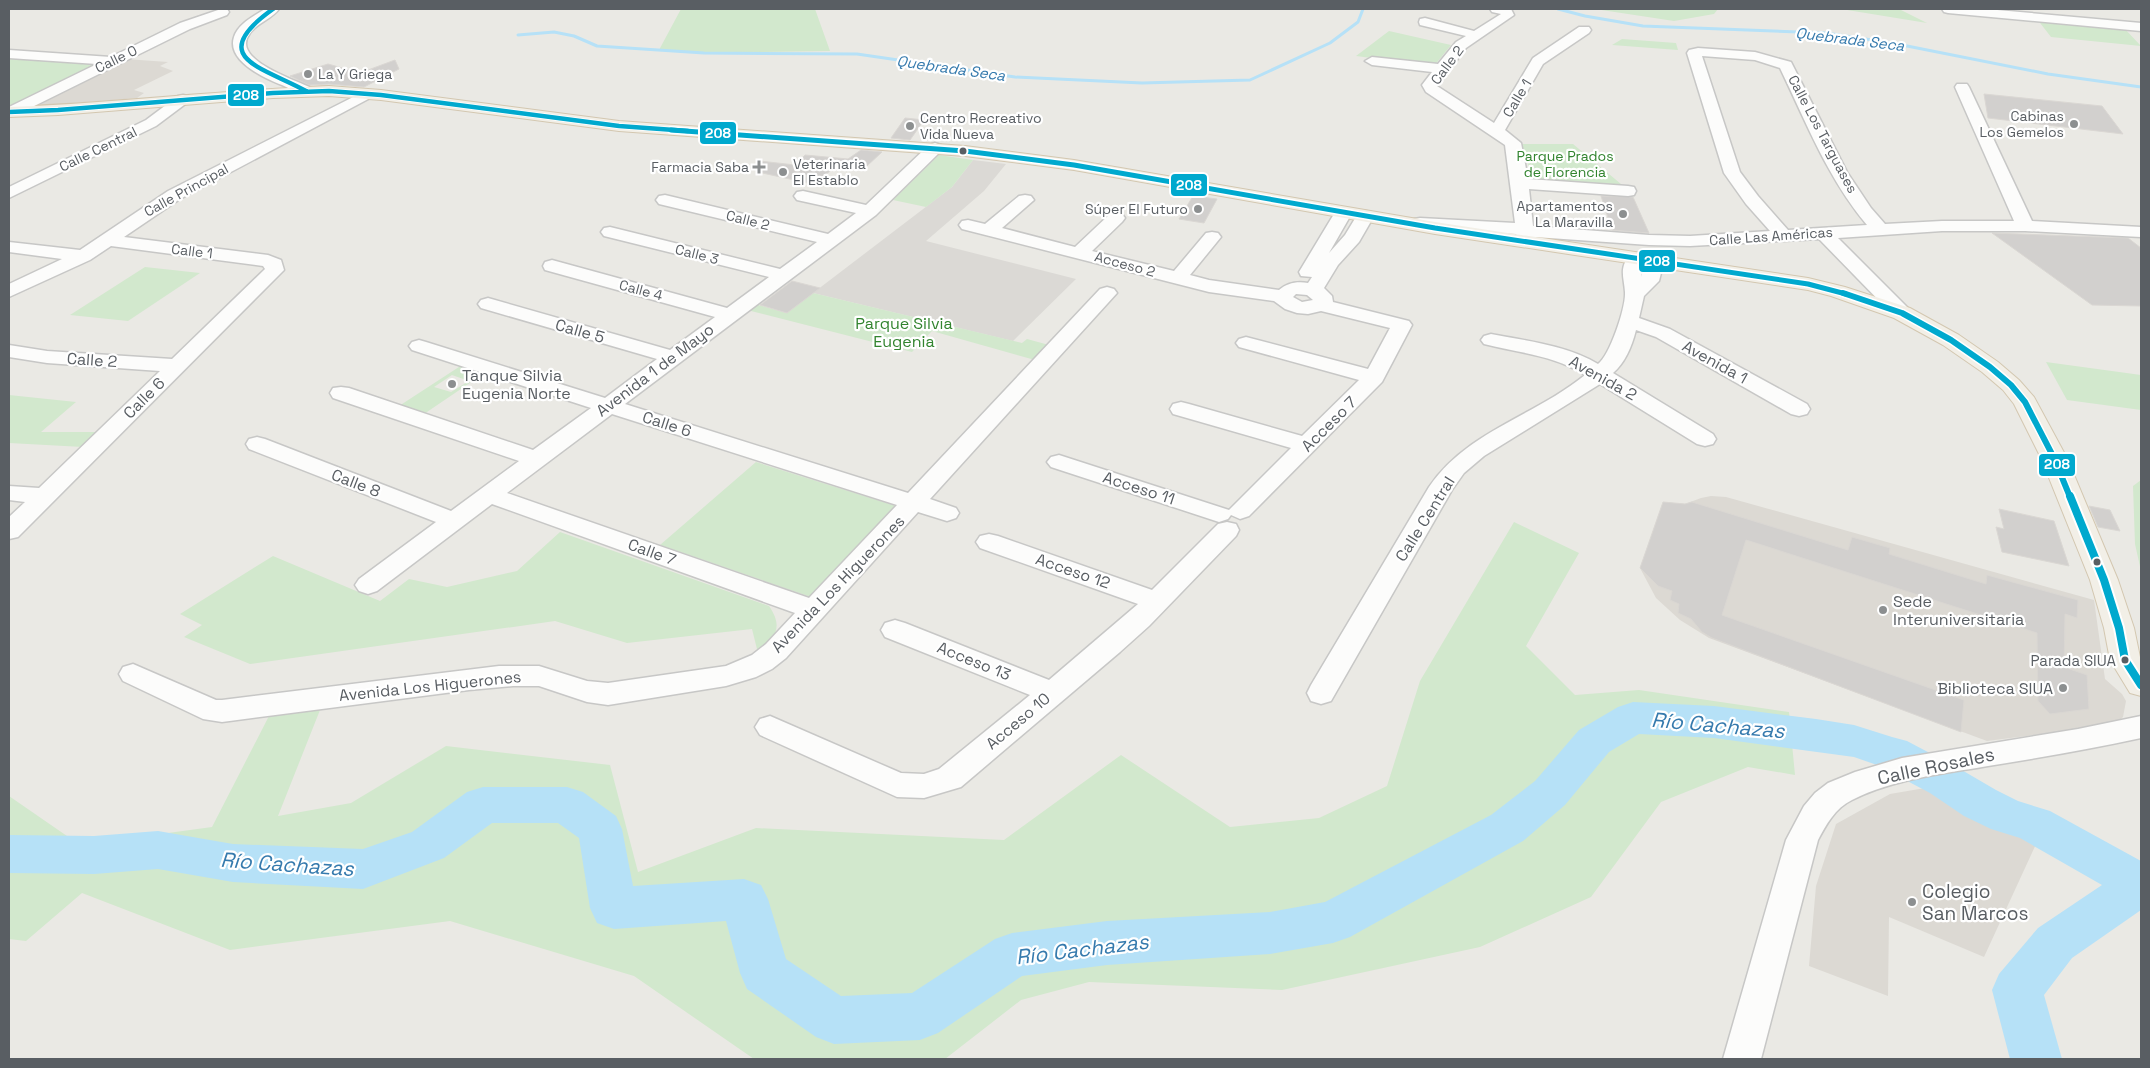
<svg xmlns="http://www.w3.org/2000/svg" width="2150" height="1068" viewBox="0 0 2150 1068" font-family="'Space Grotesk',sans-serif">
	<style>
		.industrial { fill: #dbd9d5 }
		.education { fill: #dcd9d3 }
		.green { fill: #d2e8cd; fill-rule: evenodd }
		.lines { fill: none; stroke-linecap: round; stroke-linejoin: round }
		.stream { stroke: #b6e1f7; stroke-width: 3 }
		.river { fill: #b6e1f7; fill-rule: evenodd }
		.building { fill: #d2d0ce; stroke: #dad7d3 }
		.minor-casing { stroke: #c7c7c6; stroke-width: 3 }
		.major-casing { stroke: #d3c7b0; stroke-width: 2 }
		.minor { fill: #fcfcfb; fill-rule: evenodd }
		.major { fill: #f2efe7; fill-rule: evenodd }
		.bus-1-far3-casing { stroke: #fff; stroke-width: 6 }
		.bus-1-far2-casing { stroke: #fff; stroke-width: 8 }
		.bus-1-far1-casing { stroke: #fff; stroke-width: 9 }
		.bus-1-casing { stroke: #fff; stroke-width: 12 }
		.bus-1-far3 { stroke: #00a9ce; stroke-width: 4.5 }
		.bus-1-far2 { stroke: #00a9ce; stroke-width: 5 }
		.bus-1-far1 { stroke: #00a9ce; stroke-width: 6 }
		.bus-1 { stroke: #00a9ce; stroke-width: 8 }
		.poi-dot { fill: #8c8f90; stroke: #fff; stroke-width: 2 }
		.bus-dot { fill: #595e63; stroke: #fff; stroke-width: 2 }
		.labels { text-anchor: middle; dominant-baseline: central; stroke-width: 4.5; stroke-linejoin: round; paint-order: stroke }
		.far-street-label { font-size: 14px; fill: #595e63; stroke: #fff }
		.far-poi-label { font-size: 14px; fill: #595e63; stroke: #fff; text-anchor: end }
		.far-park-label { font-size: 14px; fill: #32842f; stroke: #fff }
		.far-water-label { font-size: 15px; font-style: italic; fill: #357aad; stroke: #fff }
		.bus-label { font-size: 15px; fill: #595e63; stroke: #fff; text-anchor: end }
		.park-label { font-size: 16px; fill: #32842f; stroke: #fff }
		.street-label { font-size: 16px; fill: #595e63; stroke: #fff }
		.poi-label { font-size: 16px; fill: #595e63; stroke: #fff; text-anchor: start }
		.near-street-label { font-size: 19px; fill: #595e63; stroke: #fff }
		.near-poi-label { font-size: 19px; fill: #595e63; stroke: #fff; text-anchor: start }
		.near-water-label { font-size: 21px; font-style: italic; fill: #357aad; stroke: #fff }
		.line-badge { stroke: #fff; stroke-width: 2 }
		.badge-label { font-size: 14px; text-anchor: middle; font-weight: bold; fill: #fff }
	</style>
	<rect width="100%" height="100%" fill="#eae9e4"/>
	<path class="industrial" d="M973 160 1006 164 984 191 926 241 1076 279 1013 341 813 293 952 187Z"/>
	<path class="education" d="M125 59 168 62 160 66 173 71 134 90 144 93 137 98 37 106 38 102Z
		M1711 496 1726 497 2094 600 2105 679 2122 694 2126 701 2123 717 2118 722 2105 726 1987 741 1709 638 1680 620 1656 598 1640 568 1663 502 1685 504 1701 498Z
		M1925 788 2037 842 1984 957 1889 917 1888 996 1809 966 1816 886 1836 824 1890 794Z"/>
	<path class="green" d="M681 9H815L830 51 709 53 659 50Z
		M1595 9H1718L1714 14 1674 21Z
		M1841 9H1899L1927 23Z
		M2037 19 2124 28 2141 46 2051 37Z
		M1389 31 1451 45 1434 66 1356 56Z
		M1622 39 1676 43 1678 50 1612 45Z
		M9 58 100 64 17 105H9Z
		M1522 144H1573L1627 189 1533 181Z
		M939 155 973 160 952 187 926 207 893 200Z
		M145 267 200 273 128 321 70 315Z
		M813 293 1022 343 1027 339 1049 345 1035 360 932 331 912 352 747 310 755 304 787 313Z
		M2046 362 2141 375V410L2067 400Z
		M462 365 486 372 424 414 399 406ZM452 375 469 381 451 392 434 387Z
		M9 395 76 402 41 432H98L83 447 9 443Z
		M756 462 896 506 811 597 660 545Z
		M2141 480V571L2135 544 2133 486Z
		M1514 522 1579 553 1526 646 1575 695 1639 690 1789 712 1795 775 1748 767 1661 802 1591 897 1480 947 1282 990 1089 982 1021 1000 945 1059H754L634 976 450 921 230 950 82 893 26 941 9 939V796L80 845 212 827 269 716 320 710 278 816 351 803 446 746 610 765 638 872 756 828 1004 840 1121 755 1230 827 1319 818 1387 786 1420 681Z
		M560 532 769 606C784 628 775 637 758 653L752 629 627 643 555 621 250 664 184 637 202 625 180 614 273 556 380 601 409 579 447 587 517 571Z"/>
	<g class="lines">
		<path class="stream" d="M1558 9 1585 16 1643 26 1826 33 1892 43 2048 74 2141 87
			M518 35 554 32 574 36 597 46 704 53 857 54 1015 77 1142 83 1250 80 1330 43 1358 22 1363 9"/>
		<path class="river" d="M1633 702 1714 706 1816 719 1854 725 1892 737 1907 741 1960 769 1996 790 2018 801 2050 811 2141 861V910L2072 958 2044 995 2062 1059H2010L1992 990 1999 974 2038 928 2102 885 2020 838 1991 829 1964 816 1930 793 1877 765 1854 757 1714 738 1639 734 1609 752 1565 805 1523 841 1350 937 1333 943 1270 954 1107 965 1022 976 938 1033 920 1040 834 1044 816 1037 747 989 740 973 726 921 614 929 597 923 590 908 579 838 558 823H492L444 858 363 889 233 882 158 869 94 874 9 873V835L94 836 158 831 233 844 363 849 412 832 467 792 483 787H567L583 792 616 816 622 829 633 886 744 879 761 885 768 899 786 959 841 996 912 993 995 939 1012 933 1107 921 1270 912 1325 902 1491 815 1535 781 1579 730 1618 707Z"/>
	</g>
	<path class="building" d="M395 60 399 69 364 87 329 84 309 85 290 76 328 64 360 73Z
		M1984 94 2102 106 2123 134 1988 118Z
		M905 118 924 120 910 140 891 138Z
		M861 150 882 152 867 166 843 162 812 184 758 172 760 161 795 165 805 155 848 159Z
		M1193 196 1217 199 1204 223 1179 219Z
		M1601 196 1633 197 1649 233 1612 230Z
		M1992 233 2128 238 2141 248V306L2092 305Z
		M792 281 820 288 787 313 760 305Z
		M1663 502 1685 504 1692 502 1848 550 1852 537 1890 548 1889 554 1986 584 1987 575 2078 600 2077 618 2065 614 2064 667 2087 675 2089 709 2050 714 2038 701 2037 633 1746 540 1722 615 1964 700 1961 732 1712 638 1702 632 1691 619 1678 613 1679 604 1670 600 1672 591 1658 586 1640 568Z
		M2089 506 2110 510 2120 531 2098 527Z
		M1999 509 2054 521 2069 566 2002 552 1996 527 2004 529Z"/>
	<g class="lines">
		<g class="minor-casing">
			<path id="minor" d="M221 9H227L229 12 227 15 190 29 16 115 9 116V107L97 64 9 58V50L111 57 180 23Z
				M265 9H279C272 19 257 23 250 33 229 60 297 80 311 88L313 91 311 94C301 97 292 89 282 85 266 79 226 61 234 37 238 24 254 16 265 9Z
				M1490 9H1511L1514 15 1466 48 1437 86 1494 123 1533 58 1579 27H1589L1591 30 1589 33 1543 64 1505 130 1521 143 1528 179 1628 186 1634 187 1636 191 1634 195 1628 196 1529 189 1533 226 1649 235 1690 236 1770 231 1746 204 1724 173 1687 53 1689 50 1698 48 1755 52 1791 62 1847 172 1871 208 1885 224 1942 221H2014L1955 87 1957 84H1967L1969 87 2032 221 2141 227V237L2025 231H1942L1838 238 1909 309 1912 313 1909 317 1902 319 1895 317 1819 239 1690 246 1649 245 1535 237V241L1532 245 1526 246 1520 245 1516 234 1414 227 1411 223 1414 219 1420 218 1515 223 1505 145 1426 92 1422 85 1432 72 1372 65 1365 61 1372 57 1438 64 1456 42 1466 36 1420 25 1419 22 1420 19 1425 18 1474 31 1501 14 1492 12ZM1702 56 1755 60 1780 68C1806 122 1828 179 1867 225L1788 230 1758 196 1740 172Z
				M1942 9H1986L2141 23V31L1948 13 1944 12Z
				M367 90 372 91 374 94 372 97 180 199 124 237 268 255 281 260 284 270 18 537 9 539V517L25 502 9 500V486L39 488 160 371 47 363 9 357V345L47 351 172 359 265 269 263 266 111 246 90 260 9 297V284L62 259 9 252V242L80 250 168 191Z
				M183 95 188 96 190 99 188 102 156 126 9 198V187L146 120 178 96Z
				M935 143 941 145 943 148 941 151 876 215 625 404 908 493 1100 289 1107 287 1114 289 1117 293 930 499 956 508 959 513 956 518 947 521 918 512 786 658 772 669 756 677 726 686 608 705 587 702 539 686H513L469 690 222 722 203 719 123 681 119 674 123 667 133 664 216 700H222L499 666H539L587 681 608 683 726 666 752 655 766 644 795 613 492 504 377 591 368 594 359 591 355 585 359 579 436 522 249 449 246 444 249 439 257 437 265 439 451 511 519 461 333 398 330 393 333 388 341 387 349 388 533 450 591 408 412 350 409 346 412 342 419 340 426 342 605 398 657 359 481 308 478 304 481 300 488 298 670 350 715 317 545 270 543 266 545 262 552 260 727 308 769 277 604 236 601 232 604 228 610 227 780 269 817 242 659 204 656 200 659 196 665 195 828 234 856 213 797 200 794 196 797 192 803 191 866 205 929 145ZM612 414 897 505 809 598 507 493Z
				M1025 195 1031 196 1034 200 1002 228 1075 247 1110 214 1116 213 1122 214 1125 218 1122 222 1092 251 1174 271 1206 233 1212 232 1218 233 1221 237 1190 275 1209 280 1279 290C1287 283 1297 281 1308 283L1312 277 1301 276 1299 272 1337 209 1343 208 1349 209 1352 213 1329 253 1345 235 1359 212 1365 211 1371 212 1374 216 1359 242 1338 265 1324 288 1332 296 1333 302 1409 321 1412 325 1382 382 1249 516 1240 519 1231 515 1228 519 1219 522 1051 467 1047 462 1051 457 1059 455 1229 510 1291 448 1173 414 1170 409 1173 404 1181 402 1189 404 1302 436 1359 380 1239 347 1236 343 1239 339 1246 337 1368 369 1390 328 1321 311 1308 314 1297 313 1285 309 1274 301 1209 292 962 229 959 225 962 221 968 220 985 224 1019 196ZM1296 294 1307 295 1313 300 1302 302 1293 297Z
				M1636 253 1643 255 1645 259 1641 277 1648 257 1655 255 1662 257 1664 261 1659 281 1644 296 1639 318 1670 329 1807 404 1810 409 1807 414 1799 416 1791 414 1656 337 1636 330C1632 346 1625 363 1613 373L1713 434 1716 439 1713 444 1705 446 1697 444 1600 384 1484 456 1464 473 1452 490 1331 701 1321 704 1311 701 1307 693 1311 685 1429 487C1467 431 1535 416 1585 375 1554 355 1519 353 1484 344L1481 340 1484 336 1491 334C1527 341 1566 345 1598 364 1610 355 1626 307 1625 292 1624 277 1619 270 1629 255Z
				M1227 522 1236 524 1239 530 1236 536 1149 626 1120 652 961 787 924 798 897 797 760 735 755 727 760 719 770 716 901 773 924 774 939 769 1030 695 885 637 881 630 885 623 895 620 905 623 1049 680 1138 604 980 548 976 542 980 536 989 534 998 536 1152 590 1218 524Z
				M2141 716V738C2090 749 2039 758 1988 766 1942 774 1893 779 1852 800 1835 808 1826 825 1818 840L1761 1059H1723L1786 840 1804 806 1815 793 1828 783 1855 772 1902 758 2078 729Z"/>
		</g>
		<g class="major-casing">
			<path id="major" d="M329 86 381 90 619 121 965 146 1074 160 1435 222 1808 278 1845 287 1910 308 1959 335 1998 362 2019 380 2034 397 2067 458 2118 580 2134 628 2141 662V696L2130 693 2110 660 2104 628 2090 580 2041 458 2014 404 2003 390 1982 372 1943 345 1894 318 1831 296 1808 290 1435 234 1074 170 965 156 619 131 381 100 329 96 273 98 58 115 9 117V107C116 103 222 90 329 86Z"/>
		</g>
		<use href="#minor" class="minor"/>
		<use href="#major" class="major"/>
		<g class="bus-1-far3-casing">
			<path id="bus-1-far3" d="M273 9C204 58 263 67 306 91
				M9 112 58 110 273 93 329 91 381 95 619 126 688 131"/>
		</g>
		<g class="bus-1-far2-casing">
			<path id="bus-1-far2" d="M671 130 965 151 1074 165 1435 228 1808 284 1846 294"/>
		</g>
		<g class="bus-1-far1-casing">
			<path id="bus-1-far1" d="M1843 293 1902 313 1951 340 1990 367 2011 385 2025 402 2054 458 2070 497"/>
		</g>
		<g class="bus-1-casing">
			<path id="bus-1" d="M2070 496 2104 580 2119 628 2125 660 2141 685"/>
		</g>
		<use href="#bus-1-far3" class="bus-1-far3"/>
		<use href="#bus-1-far2" class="bus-1-far2"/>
		<use href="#bus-1-far1" class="bus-1-far1"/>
		<use href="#bus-1" class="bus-1"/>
	</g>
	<g class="poi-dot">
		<circle cx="308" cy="74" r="5"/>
		<circle cx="2074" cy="124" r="5"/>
		<circle cx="910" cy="126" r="5"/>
		<path d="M756.5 159.5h5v5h5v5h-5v5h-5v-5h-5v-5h5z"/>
		<circle cx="783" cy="172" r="5"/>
		<circle cx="1198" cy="209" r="5"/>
		<circle cx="1623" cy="214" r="5"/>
		<circle cx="452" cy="384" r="5"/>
		<circle cx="1883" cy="610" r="5"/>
		<circle cx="2063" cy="688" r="5"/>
		<circle cx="1912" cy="902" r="5"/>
	</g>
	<g class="bus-dot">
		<circle cx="963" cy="151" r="4.5"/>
		<circle cx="2097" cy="562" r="4.5"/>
		<circle cx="2125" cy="660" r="4.5"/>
	</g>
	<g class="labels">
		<g class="far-street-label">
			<text transform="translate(116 59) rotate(-26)">Calle 0</text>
			<text transform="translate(1447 65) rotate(-53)">Calle 2</text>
			<text transform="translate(1517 98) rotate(-59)">Calle 1</text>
			<text transform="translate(1823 134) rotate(62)">Calle Los Targuases</text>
			<text transform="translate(98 149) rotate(-26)">Calle Central</text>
			<text transform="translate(186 190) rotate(-29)">Calle Principal</text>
			<text transform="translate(748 220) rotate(14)">Calle 2</text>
			<text transform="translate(1771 236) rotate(-4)">Calle Las Américas</text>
			<text transform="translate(192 251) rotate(7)">Calle 1</text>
			<text transform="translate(697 254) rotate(14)">Calle 3</text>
			<text transform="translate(1125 264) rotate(15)">Acceso 2</text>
			<text transform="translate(641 290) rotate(15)">Calle 4</text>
		</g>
		<g class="far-poi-label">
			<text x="318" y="74" text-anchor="start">La Y Griega</text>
			<text x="2064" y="116">Cabinas<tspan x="2064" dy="16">Los Gemelos</tspan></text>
			<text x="920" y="118" text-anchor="start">Centro Recreativo<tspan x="920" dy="16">Vida Nueva</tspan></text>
			<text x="793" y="164" text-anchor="start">Veterinaria<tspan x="793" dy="16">El Establo</tspan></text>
			<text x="749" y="167">Farmacia Saba</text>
			<text x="1613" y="206">Apartamentos<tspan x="1613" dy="16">La Maravilla</tspan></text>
			<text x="1188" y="209">Súper El Futuro</text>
		</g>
		<g class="far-park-label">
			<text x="1565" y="156">Parque Prados<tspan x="1565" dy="16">de Florencia</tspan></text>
		</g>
		<g class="far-water-label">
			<text transform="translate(1850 39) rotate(7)">Quebrada Seca</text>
			<text transform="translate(951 68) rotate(8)">Quebrada Seca</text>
		</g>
		<g class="bus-label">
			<text x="2116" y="660">Parada SIUA</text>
		</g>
		<g class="park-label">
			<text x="904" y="323">Parque Silvia<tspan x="904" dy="18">Eugenia</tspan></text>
		</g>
		<g class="street-label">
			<text transform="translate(580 331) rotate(16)">Calle 5</text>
			<text transform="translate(92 360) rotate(4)">Calle 2</text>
			<text transform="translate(1715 362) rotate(29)">Avenida 1</text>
			<text transform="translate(655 370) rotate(-37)">Avenida 1 de Mayo</text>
			<text transform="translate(1603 378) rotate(29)">Avenida 2</text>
			<text transform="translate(144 398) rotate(-45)">Calle 6</text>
			<text transform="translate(667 424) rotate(18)">Calle 6</text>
			<text transform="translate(1329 424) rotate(-45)">Acceso 7</text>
			<text transform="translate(356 483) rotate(21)">Calle 8</text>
			<text transform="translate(1139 488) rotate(18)">Acceso 11</text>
			<text transform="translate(1425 519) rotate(-58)">Calle Central</text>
			<text transform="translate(652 552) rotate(20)">Calle 7</text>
			<text transform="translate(1073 571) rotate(19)">Acceso 12</text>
			<text transform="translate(838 584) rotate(-46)">Avenida Los Higuerones</text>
			<text transform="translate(974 661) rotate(22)">Acceso 13</text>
			<text transform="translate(430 686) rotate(-6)">Avenida Los Higuerones</text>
			<text transform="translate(1018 721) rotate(-40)">Acceso 10</text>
		</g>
		<g class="poi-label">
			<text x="462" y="375">Tanque Silvia<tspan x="462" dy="18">Eugenia Norte</tspan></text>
			<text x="1893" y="601">Sede<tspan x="1893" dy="18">Interuniversitaria</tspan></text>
			<text x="2053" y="688" text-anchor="end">Biblioteca SIUA</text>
		</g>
		<g class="near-street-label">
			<text transform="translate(1936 766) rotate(-12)">Calle Rosales</text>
		</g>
		<g class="near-poi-label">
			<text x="1922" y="891">Colegio<tspan x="1922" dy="22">San Marcos</tspan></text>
		</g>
		<g class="near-water-label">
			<text transform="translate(1718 725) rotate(5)">Río Cachazas</text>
			<text transform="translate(287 864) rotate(4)">Río Cachazas</text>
			<text transform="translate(1082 949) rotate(-7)">Río Cachazas</text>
		</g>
	</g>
	<g class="line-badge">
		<rect x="227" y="83" width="38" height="24" rx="5" fill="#00a9ce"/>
		<rect x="699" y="121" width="38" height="24" rx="5" fill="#00a9ce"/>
		<rect x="1170" y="173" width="38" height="24" rx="5" fill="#00a9ce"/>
		<rect x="1638" y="249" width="38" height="24" rx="5" fill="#00a9ce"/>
		<rect x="2038" y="453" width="38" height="24" rx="5" fill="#00a9ce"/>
	</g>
	<g class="badge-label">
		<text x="246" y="100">208</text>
		<text x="718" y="138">208</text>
		<text x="1189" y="190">208</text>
		<text x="1657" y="266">208</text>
		<text x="2057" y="469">208</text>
	</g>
	<rect width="2150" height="1068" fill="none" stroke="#595e63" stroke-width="20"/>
</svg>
